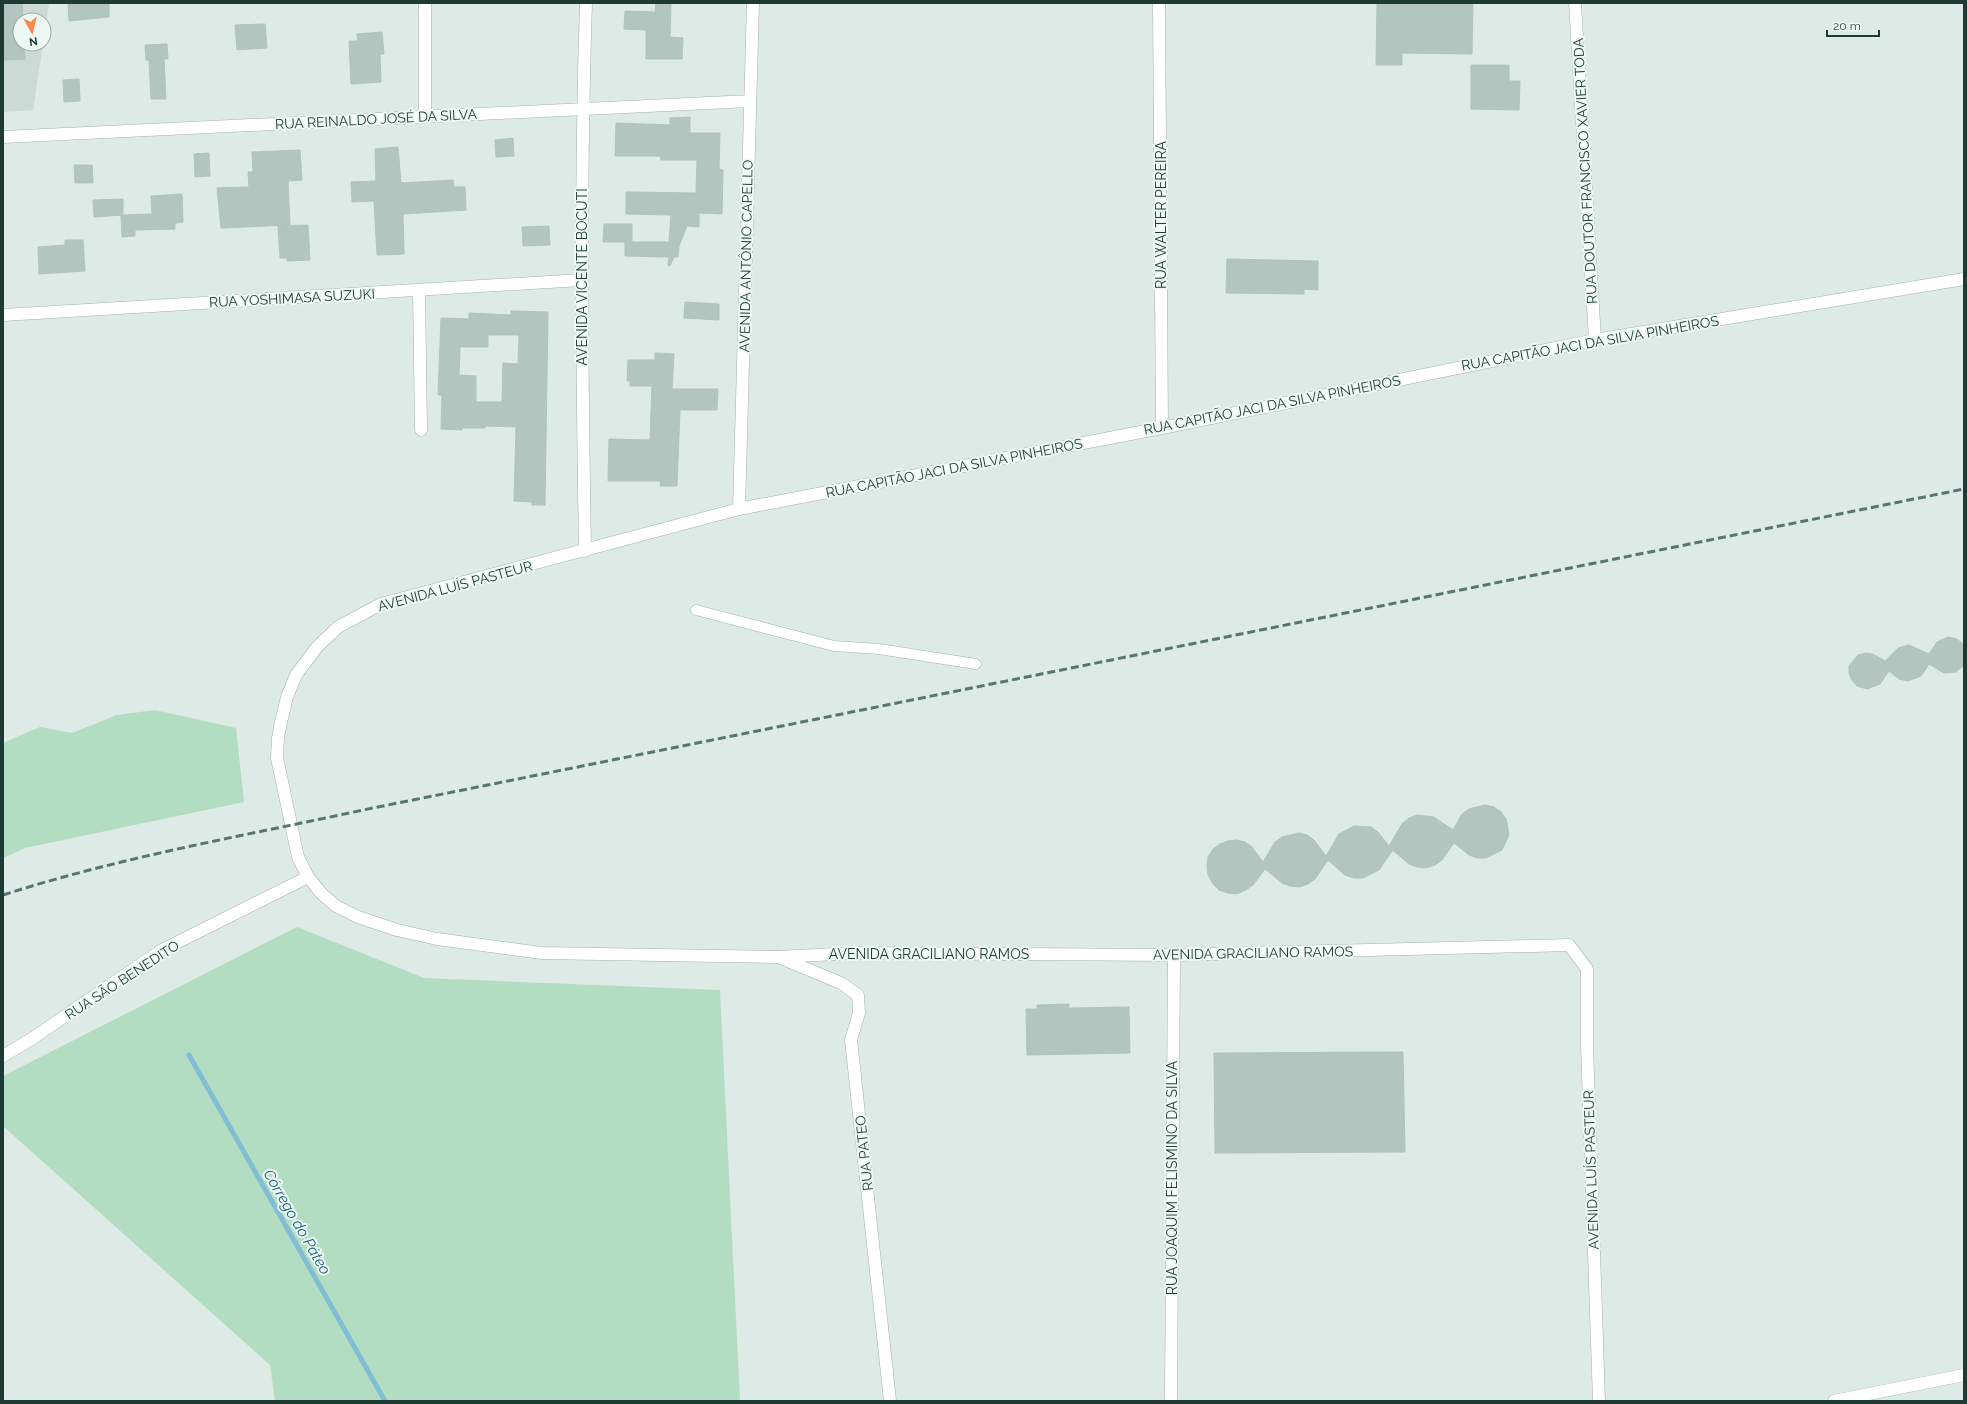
<svg xmlns="http://www.w3.org/2000/svg" width="1967" height="1404" viewBox="0 0 1967 1404" font-family="Raleway,sans-serif">
	<style>
		.built { fill: #cbdad4 }
		.green { fill: #b3ddc3 }
		.lines { fill: none; stroke-linecap: round; stroke-linejoin: round }
		.stream { stroke: #80bed4; stroke-width: 5 }
		.building { fill: #b2c5bf; stroke: #afc4bd; fill-rule: evenodd }
		.service-casing { stroke: #a0b2ad; stroke-width: 11 }
		.minor-casing { stroke: #a0b2ad; stroke-width: 13 }
		.tertiary-casing { stroke: #a0b2ad; stroke-width: 13 }
		.service { stroke: #fff; stroke-width: 10 }
		.minor { stroke: #fff; stroke-width: 12 }
		.tertiary { stroke: #fff; stroke-width: 12 }
		.rail { stroke: #577671; stroke-width: 3; stroke-dasharray: 8 4; stroke-linecap: butt }
		.labels { text-anchor: middle; dominant-baseline: central; stroke-width: 4; stroke-linejoin: round; paint-order: stroke }
		.street-label { font-size: 14px; fill: #1e3a35; stroke: #edf7f3 }
		.water-label { font-size: 15px; font-style: italic; fill: #155e78; stroke: #edf7f3 }
	</style>
	<rect width="100%" height="100%" fill="#ddeae5"/>
	<path class="built" d="M3 3H49L44 37V20H20V44H43L33 110 3 112Z"/>
	<path class="green" d="M155 710 236 728 244 802 25 848 3 858V743L40 727 72 733 117 715Z
		M297 927 424 978 720 990 740 1401H275L270 1365 3 1126V1076Z"/>
	<g class="lines">
		<path class="stream" d="M189 1055 385 1401"/>
	</g>
	<path class="building" d="M3 3H22L23 20H20V44H24L25 59 3 60Z
		M68 3H109V17L69 21Z
		M656 3H671L670 37 683 38 682 59H646V30L624 29 625 11 655 12Z
		M1377 3H1473L1472 54 1402 53V65H1376Z
		M265 24 267 48 237 50 235 25Z
		M382 32 384 54H380L381 82 351 84 349 41H358L357 34Z
		M167 44 168 59H164L166 99H151L149 60H146L145 45Z
		M1471 65H1509V81H1520L1519 110 1471 109Z
		M79 79 80 101 64 102 63 80Z
		M690 117V133H720L719 169 723 170 722 214 699 213V227L687 226 679 246 678 257H674L670 266 668 265 669 257 625 256V242H669L671 215 626 214V192L696 193 697 160H661L660 156H615L616 123 670 125V118Z
		M513 138 514 156 496 157 495 140Z
		M398 147 401 183 453 180 454 187H465L466 210 403 214 404 254 377 255 374 201 352 202 351 182 376 181 375 149Z
		M300 150 302 180 288 181 290 225 221 228 217 188 249 187 248 172H253L252 152Z
		M209 153 210 176 195 177 194 154Z
		M74 165H92L93 183H75Z
		M182 194 183 222 175 223V229L135 230V236L122 237 121 215 152 214 151 196Z
		M123 199V215L94 217 93 200Z
		M604 224H632V242H603Z
		M308 225 310 260 287 261V258H280L278 226Z
		M549 226 550 245 523 246 522 227Z
		M65 240H83L85 271 39 274 38 247 65 245Z
		M1227 259 1318 261V290L1304 289V294L1226 293Z
		M685 302 719 304V320L684 318Z
		M511 311 548 312 545 505H532V502L514 501 516 427 485 426V428H462V430L441 429 442 395H438L441 318 469 319V313L511 315ZM488 335H519L518 364 503 363 502 402H476V376L459 375 460 347H488Z
		M655 353 674 354 672 389H718L717 410H680L677 486H660L661 481H608L609 439 650 440 652 386H630V381H627L628 360H655Z
		M1948 637 1957 639 1964 645V665L1956 672 1944 673 1929 664 1921 676 1908 681 1899 679 1889 671 1880 684 1867 689 1857 686 1851 679 1849 673V666L1858 655 1866 653 1873 654 1885 661 1898 648 1909 645 1929 654 1937 642Z
		M1485 805 1494 807 1501 812 1506 819 1509 835 1502 850 1486 858H1477L1469 855 1454 843 1442 860 1435 865 1426 868 1417 867 1409 864 1390 848 1392 851 1379 870 1363 878H1354L1345 875 1328 860 1315 879 1308 884 1299 887 1290 886 1282 883 1265 869 1253 885 1246 890 1237 894 1228 893 1219 890 1213 884 1208 875 1207 866 1208 857 1213 849 1220 844 1228 841 1237 840 1245 842 1252 847 1263 862 1275 842 1282 837 1299 833 1307 835 1314 840 1326 856 1339 834 1354 826 1371 827 1378 832 1389 846 1402 824 1409 818 1417 815 1434 817 1453 830 1462 814 1469 809Z
		M1069 1004V1008L1129 1007 1130 1053 1027 1055 1026 1009H1037V1005Z
		M1403 1052 1405 1152 1215 1153 1214 1053Z"/>
	<g class="lines">
		<g class="service-casing">
			<path id="service" d="M696 610 834 646 879 649 976 664"/>
		</g>
		<g class="minor-casing">
			<path id="minor" d="M1159 3 1162 428
				M425 116V3
				M3 137 750 101
				M419 290 421 430
				M3 315 581 280
				M739 509 753 3
				M585 551C582 368 580 186 586 3
				M778 957 841 983 858 995 859 1013 851 1040 890 1401
				M3 1056 33 1038 160 951 308 877
				M1171 1401 1174 955"/>
		</g>
		<g class="tertiary-casing">
			<path id="tertiary" d="M1575 3 1595 340
				M1599 1401 1587 1045V969L1569 945 1174 955 855 953 778 957 542 953 437 939 397 930 358 917 336 906 322 894 308 877 298 857 277 758 278 738 281 722 287 697 296 675 317 647 338 627 381 604 739 509 1162 428 1595 340 1964 279
				M1834 1401 1964 1375"/>
		</g>
		<use href="#service" class="service"/>
		<use href="#minor" class="minor"/>
		<use href="#tertiary" class="tertiary"/>
		<path class="rail" d="M3 895C121 857 243 836 363 810L1964 489"/>
	</g>
	<g class="labels">
		<g class="street-label">
			<text transform="translate(376 119) rotate(-3)">RUA REINALDO JOSÉ DA SILVA</text>
			<text transform="translate(1585 171) rotate(-93)">RUA DOUTOR FRANCISCO XAVIER TODA</text>
			<text transform="translate(1161 215) rotate(-90)">RUA WALTER PEREIRA</text>
			<text transform="translate(746 256) rotate(-89)">AVENIDA ANTÔNIO CAPELLO</text>
			<text transform="translate(582 277) rotate(-90)">AVENIDA VICENTE BOCUTI</text>
			<text transform="translate(292 298) rotate(-3)">RUA YOSHIMASA SUZUKI</text>
			<text transform="translate(1590 343) rotate(-10)">RUA CAPITÃO JACI DA SILVA PINHEIROS</text>
			<text transform="translate(1272 405) rotate(-11)">RUA CAPITÃO JACI DA SILVA PINHEIROS</text>
			<text transform="translate(954 468) rotate(-11)">RUA CAPITÃO JACI DA SILVA PINHEIROS</text>
			<text transform="translate(455 586) rotate(-15)">AVENIDA LUÍS PASTEUR</text>
			<text transform="translate(1253 953) rotate(-1)">AVENIDA GRACILIANO RAMOS</text>
			<text x="929" y="954">AVENIDA GRACILIANO RAMOS</text>
			<text transform="translate(122 980) rotate(-33)">RUA SÃO BENEDITO</text>
			<text transform="translate(864 1153) rotate(-96)">RUA PATEO</text>
			<text transform="translate(1591 1170) rotate(-92)">AVENIDA LUÍS PASTEUR</text>
			<text transform="translate(1172 1178) rotate(-90)">RUA JOAQUIM FELISMINO DA SILVA</text>
		</g>
		<g class="water-label">
			<text transform="translate(297 1222) rotate(60)">Córrego do Páteo</text>
		</g>
	</g>
	<rect width="1967" height="1404" fill="none" stroke="#1e3a35" stroke-width="8"/>
	<g transform="translate(32 32) rotate(172)"><circle r="19" fill="#edf7f3" stroke="#9aaba7"/>
	<path d="M0-3L7 15L0 10L-7 15Z" fill="#fb874a"/>
	<text y="-6" font-size="11" font-weight="bold" text-anchor="middle" fill="#1e3a35">N</text>
	</g>
	<path d="M1827 30v6h52v-6" fill="none" stroke="#1e3a35" stroke-width="2"/>
	<text x="1833" y="30" font-size="12" fill="#1e3a35" stroke="#edf7f3" stroke-width="3" paint-order="stroke">20 m</text>
</svg>
